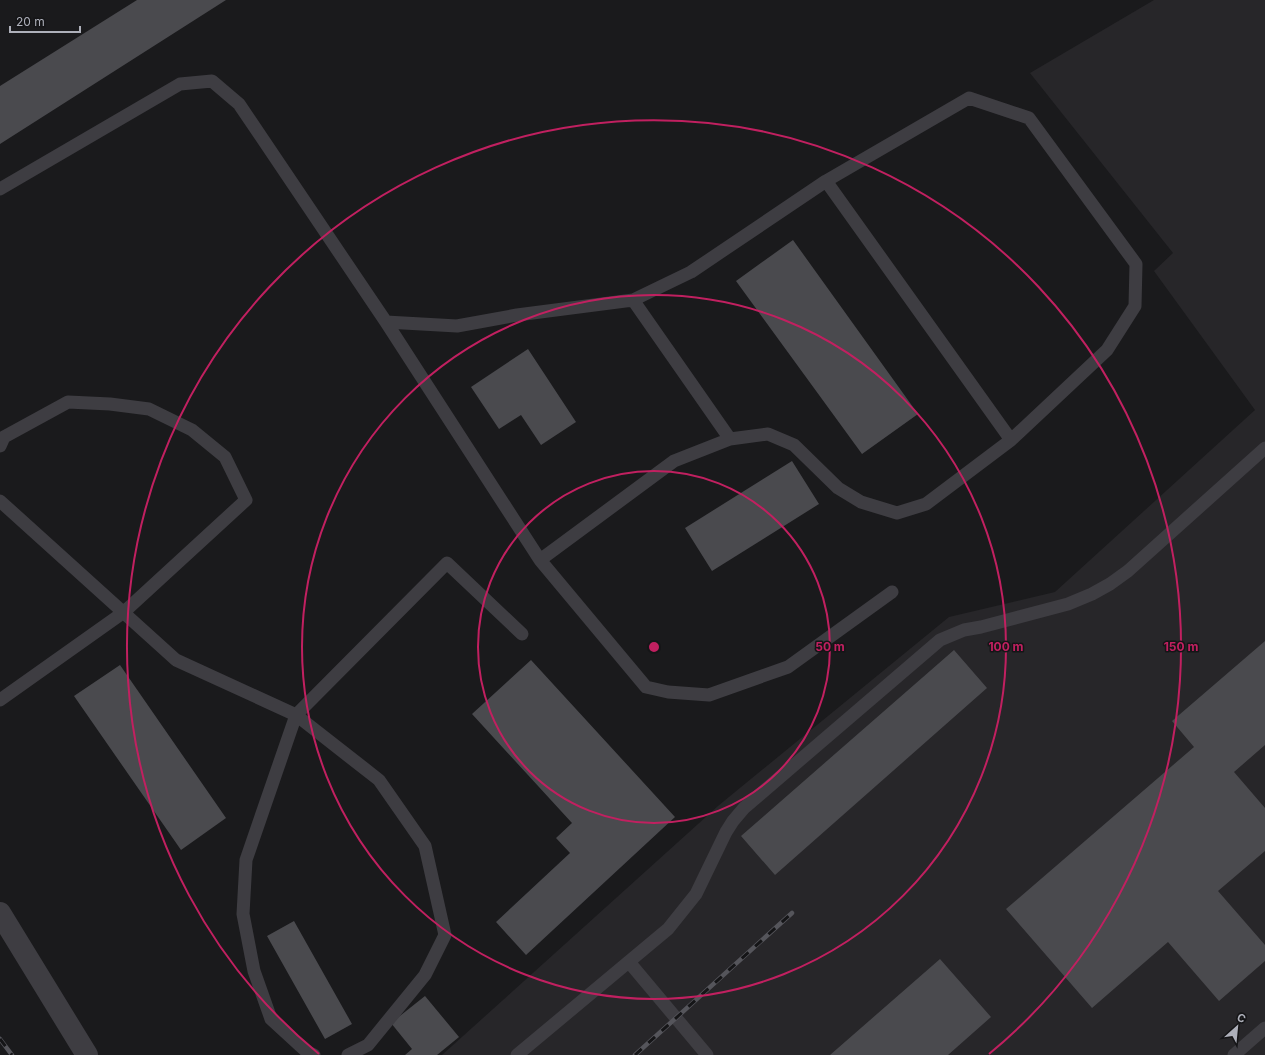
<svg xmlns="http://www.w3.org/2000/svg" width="1265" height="1055" viewBox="0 0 1265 1055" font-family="Inter,sans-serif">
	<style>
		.built { fill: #272629 }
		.building { fill: #4a4a4e }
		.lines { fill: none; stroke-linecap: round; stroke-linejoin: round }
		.service { stroke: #3e3d42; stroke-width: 13 }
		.minor { stroke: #3e3d42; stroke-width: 22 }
		.rail-casing { stroke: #55555b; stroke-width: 4.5 }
		.rail { stroke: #151517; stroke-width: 3; stroke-dasharray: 9; stroke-linecap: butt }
		.ring { fill: none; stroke: #c12060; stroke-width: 2 }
		.centre { fill: #c12060; stroke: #151517; stroke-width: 2 }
		.ring-label { font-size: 12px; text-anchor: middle; font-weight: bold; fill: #c12060; stroke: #151517; stroke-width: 3; stroke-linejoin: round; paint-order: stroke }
	</style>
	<rect width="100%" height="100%" fill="#1a1a1c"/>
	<path class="built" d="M1154 0H1265V1055H442L718 806 949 617 1055 592 1255 410 1154 271 1173 253 1030 73Z"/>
	<path class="building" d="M137 0H226L0 144V86Z
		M793 240 918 414 862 454 736 281Z
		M528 349 576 422 541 445 521 415 499 429 471 387Z
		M792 461 819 504 712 571 685 528Z
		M1265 641V745L1234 772 1265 808V851L1218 891 1265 945V961L1219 1001 1168 942 1092 1008 1006 909 1194 747 1172 721Z
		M954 650 987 688 775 875 741 836Z
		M531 660 675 817 526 955 496 922 570 853 556 838 572 823 472 714Z
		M120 665 226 818 181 850 74 696Z
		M294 921 352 1024 325 1039 267 936Z
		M940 959 991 1017 948 1055H830Z
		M425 996 459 1037 437 1055H405L412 1049 391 1023Z"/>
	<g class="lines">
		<path class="service" d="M826 181 1011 440
			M0 189 180 84 212 81 239 104 386 322 540 560 646 687 668 692 709 695 788 667 892 592
			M633 300 730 439
			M386 322 457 326 517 315 633 300 691 272 826 181 969 98 1029 118 1136 264 1135 306 1107 350 1011 440 926 504 897 513 861 502 838 488 794 445 768 434 730 439 674 461 540 560
			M0 446 4 437 68 402 110 404 149 409 192 430 225 457 246 500 124 612 0 700
			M0 501 176 660 296 715 379 780 425 846 445 935 425 975 368 1045 348 1055
			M629 962 707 1055
			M314 1055 307 1052 271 1019 254 971 243 914 246 860 296 715 447 563 522 634
			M517 1055 668 929 696 894 726 832 733 821 744 808 940 640 964 630 981 627 1068 604 1092 594 1110 584 1128 571 1265 448
			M1234 1055 1265 1028"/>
		<path class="minor" d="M0 913 87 1055"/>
		<g class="rail-casing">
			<path id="rail" d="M0 1039 12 1055
				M635 1055 792 913"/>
		</g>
		<use href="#rail" class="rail"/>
	</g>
	<g class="ring">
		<circle cx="654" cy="647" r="176"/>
		<circle cx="654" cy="647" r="352"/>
		<path d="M319 1054A527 527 0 1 1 989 1054"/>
	</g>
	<circle cx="654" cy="647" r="6" class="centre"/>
	<g class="ring-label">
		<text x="830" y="651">50 m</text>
		<text x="1006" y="651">100 m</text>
		<text x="1181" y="651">150 m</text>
	</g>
	<g transform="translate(1237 1027) rotate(27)" stroke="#151517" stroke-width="3" paint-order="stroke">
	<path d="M0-3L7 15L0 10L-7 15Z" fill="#aeb0ba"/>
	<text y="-6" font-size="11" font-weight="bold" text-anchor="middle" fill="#aeb0ba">С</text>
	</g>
	<path d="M10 26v6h70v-6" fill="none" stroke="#aeb0ba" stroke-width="2"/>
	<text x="16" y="26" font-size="12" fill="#aeb0ba" stroke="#151517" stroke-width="3" paint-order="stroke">20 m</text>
</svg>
